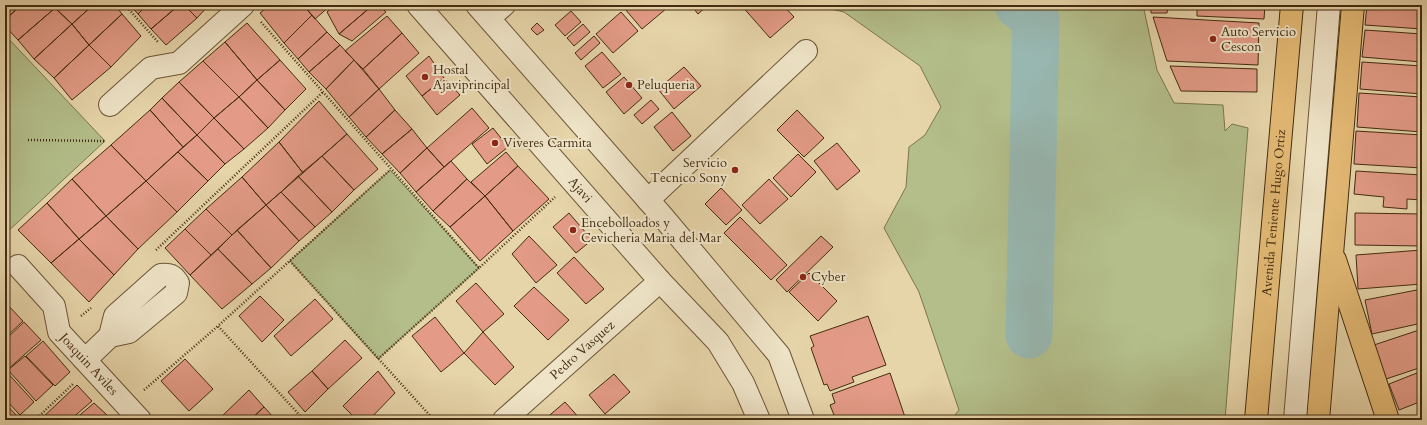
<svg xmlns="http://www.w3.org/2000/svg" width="1427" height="425" viewBox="0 0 1427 425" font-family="Cardo,serif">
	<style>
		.green { fill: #b3be8a; stroke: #7b754e }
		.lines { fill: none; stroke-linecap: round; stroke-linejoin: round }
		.river { stroke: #98b7b0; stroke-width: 47 }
		.building { fill: #e39b87; stroke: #432c11 }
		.minor-casing { stroke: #6c5637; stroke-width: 24 }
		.major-casing { stroke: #432c11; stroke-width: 24 }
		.path { stroke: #432c11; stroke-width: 2.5; stroke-dasharray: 1 2; stroke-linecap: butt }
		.minor { stroke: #efe4c8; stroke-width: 22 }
		.major { stroke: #e4ba75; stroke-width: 22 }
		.poi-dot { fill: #8f2418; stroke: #efe4c8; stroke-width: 1.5 }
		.labels { text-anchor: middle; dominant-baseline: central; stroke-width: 4; stroke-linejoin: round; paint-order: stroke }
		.poi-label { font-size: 13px; fill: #432c11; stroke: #efe4c8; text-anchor: start }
		.street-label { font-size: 13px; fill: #432c11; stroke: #efe4c8 }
	</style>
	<rect width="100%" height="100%" fill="#e7d5aa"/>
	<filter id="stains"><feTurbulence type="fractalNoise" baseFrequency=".005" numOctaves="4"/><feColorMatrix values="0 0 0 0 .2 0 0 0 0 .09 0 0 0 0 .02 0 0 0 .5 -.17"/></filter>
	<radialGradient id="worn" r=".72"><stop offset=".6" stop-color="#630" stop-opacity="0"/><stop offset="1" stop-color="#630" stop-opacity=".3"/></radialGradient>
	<path class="green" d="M814 5H1143L1157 70 1174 103 1223 105 1225 131 1232 124 1248 128 1225 420H951L959 410 919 292 884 228 906 187 909 147 925 135 941 107 920 66 844 12Z
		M5 35 105 141 5 234Z
		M390 170 479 268 378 359 290 261Z"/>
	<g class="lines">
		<path class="river" d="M1018 5 1036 20 1029 335"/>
	</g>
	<path class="building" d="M5 5H21L5 20Z
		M21 5H52L55 8 18 40 5 26V20Z
		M58 5H93L72 24 55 8Z
		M93 5H115L122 14 89 45 72 24Z
		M130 5H147L138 14Z
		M147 5H179L151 29 138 14Z
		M179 5H184L197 18 166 45 151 29Z
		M184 5H209L197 18Z
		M270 5H303L312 15 284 43 260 13Z
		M303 5H331L315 19Z
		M335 5H373L339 34 327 12Z
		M373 5H379L386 12 352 41 339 34Z
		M631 5H665L667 8 642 29 625 9Z
		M691 5H708L698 14Z
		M741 5H783L794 17 770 38Z
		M1151 5H1168L1167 13H1151Z
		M1197 5H1265L1264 19 1197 16Z
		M1367 5H1422V29L1365 25Z
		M55 8 72 24 34 59 18 40Z
		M571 11 581 22 565 36 555 25Z
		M621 12 638 31 613 53 596 34Z
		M122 14 141 36 111 67 89 45Z
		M312 15 327 32 298 59 284 43Z
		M387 16 402 33 363 69 345 51Z
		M1153 17 1259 23 1258 65 1167 61Z
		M247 23 280 60 257 80 225 42Z
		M537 23 544 30 537 35 531 29Z
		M72 24 89 45 54 78 34 59Z
		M583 24 590 32 574 46 567 38Z
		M1365 30 1422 34V62L1362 57Z
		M327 32 340 45 309 72 298 59Z
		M402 33 419 53 379 89 363 69Z
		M594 36 600 43 581 60 575 53Z
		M225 42 257 80 239 97 203 61Z
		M89 45 111 67 72 100 54 78Z
		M340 45 354 60 326 89 309 72Z
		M602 52 621 74 603 88 585 66Z
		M429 56 444 78 422 96 406 76Z
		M280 60 306 89 285 110 257 80Z
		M354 60 379 89 349 117 326 89Z
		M203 61 239 97 214 118 179 82Z
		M1362 62 1422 66V94L1360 89Z
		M1170 66 1257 69V92L1181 91Z
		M684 67 701 86 674 109 658 89Z
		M624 77 642 98 624 114 606 92Z
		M444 78 460 95 437 115 422 96Z
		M257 80 285 110 268 128 239 97Z
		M179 82 214 118 197 135 162 98Z
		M379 89 395 110 366 137 349 117Z
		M1359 93 1422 97V132L1357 127Z
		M239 97 268 128 244 149 214 118Z
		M162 98 197 135 183 147 150 110Z
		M651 100 659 109 642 124 634 115Z
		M319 101 347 134 303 173 279 142Z
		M472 108 489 128 444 167 427 148Z
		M150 110 183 147 146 181 111 145Z
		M395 110 412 129 382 154 366 137Z
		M797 110 824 138 804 157 777 130Z
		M672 112 691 136 673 151 654 127Z
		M214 118 244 149 225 164 197 135Z
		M493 128 508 147 487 164 472 144Z
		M412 129 427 148 400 173 382 154Z
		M1356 131 1422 135V168L1354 164Z
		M347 134 378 169 354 190 322 156Z
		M197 135 225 164 208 181 178 152Z
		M279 142 303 173 266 205 242 177Z
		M837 143 860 171 837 190 814 161Z
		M111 145 146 181 106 216 72 179Z
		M427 148 444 167 416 192 400 173Z
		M178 152 208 181 177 212 146 181Z
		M506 152 518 166 485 196 471 182Z
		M798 154 816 172 791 197 773 178Z
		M322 156 354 190 332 212 298 176Z
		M451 161 467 179 433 211 416 192Z
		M518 166 549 199 513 231 485 196Z
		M1356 171 1422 175V200L1407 199V209L1383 207 1384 197 1354 194Z
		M298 176 332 212 315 227 281 192Z
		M242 177 266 205 232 235 206 209Z
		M72 179 106 216 79 239 47 203Z
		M467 179 485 196 450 227 433 211Z
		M769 179 788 199 760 224 742 205Z
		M146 181 177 212 138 249 106 216Z
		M721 188 742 210 726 225 705 204Z
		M281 192 315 227 299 241 266 205Z
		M485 196 513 231 480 261 450 227Z
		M47 203 79 239 51 263 18 230Z
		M266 205 299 241 271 268 237 230Z
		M206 209 232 235 211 255 185 229Z
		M569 213 592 240 576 253 553 227Z
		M1355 213 1422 214V246L1355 245Z
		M106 216 138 249 114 275 79 239Z
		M740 217 787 265 771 280 724 233Z
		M185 229 211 255 190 275 165 248Z
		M237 230 271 268 252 284 218 249Z
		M529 236 557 265 536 283 512 254Z
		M821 236 833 247 787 292 776 280Z
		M79 239 114 275 89 302 51 263Z
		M218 249 252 284 222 309 190 275Z
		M1422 250V284L1358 289 1356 255Z
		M574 257 604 289 586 304 557 273Z
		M809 273 837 301 818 321 789 292Z
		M476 283 504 314 483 332 456 301Z
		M534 287 569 320 548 340 514 306Z
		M1422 289V323L1372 334 1365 300Z
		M260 296 284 320 262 342 239 316Z
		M315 299 333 319 291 356 274 336Z
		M5 302 23 321 5 338Z
		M868 316 886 365 852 377 854 382 830 391 827 384 824 385 811 348 814 346 810 336Z
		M435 317 464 353 441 372 412 336Z
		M24 322 41 340 7 370 5 368V340Z
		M1422 329V367L1386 379 1374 345Z
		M483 332 514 367 495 385 464 353Z
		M345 340 362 358 328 389 312 371Z
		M43 341 70 372 55 386 26 356Z
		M25 356 53 385 36 401 8 370Z
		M185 359 213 389 189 411 161 381Z
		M5 370 34 402 20 415 5 399Z
		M312 371 328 389 305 412 288 392Z
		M378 371 395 393 369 420H357L343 406Z
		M1422 371V401L1399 410 1389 384Z
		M890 373 906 420H836L830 405 835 403 832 394Z
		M614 374 630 392 605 414 589 395Z
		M77 385 92 401 70 420H40Z
		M249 390 264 407 250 420H218Z
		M565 402 581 420H544Z
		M5 403 16 415 12 420H5Z
		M94 403 107 415 101 420H74Z
		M264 407 276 420H250Z
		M606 415 610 420H600Z"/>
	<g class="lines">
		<g class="minor-casing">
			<g id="minor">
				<path id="s1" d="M418 5 660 281 718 342 743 383 759 420"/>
				<path d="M477 5 663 217 779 355 803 420"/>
				<path d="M489 18 504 5"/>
				<path d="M110 105 151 68 179 63 243 5"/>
				<path d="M648 200 806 51"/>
				<path id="s2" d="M18 266 54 306 59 332 140 420"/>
				<path d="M85 360 110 336 129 332 176 293 178 283C173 275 169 274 161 275L115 316 110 336"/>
				<path id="s3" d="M504 420 660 281"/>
				<path d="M1295 420 1329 5"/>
			</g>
		</g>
		<g class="major-casing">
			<g id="major">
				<path d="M1335 260 1388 420"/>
				<path id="s4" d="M1256 420 1292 5"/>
				<path d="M1318 420 1353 5"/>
			</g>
		</g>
		<path class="path" d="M125 5 158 42
			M261 22 479 268 555 197
			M28 140 105 141
			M156 250 323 92
			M290 261 434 420
			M81 316 91 308
			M378 359 479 268
			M144 390 218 326
			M35 420 74 383
			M304 420 218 326 390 170"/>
		<use href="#minor" class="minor"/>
		<use href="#major" class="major"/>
	</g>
	<g class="poi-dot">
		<circle cx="1213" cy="39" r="4"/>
		<circle cx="425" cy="77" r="4"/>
		<circle cx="629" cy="85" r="4"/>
		<circle cx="495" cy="143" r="4"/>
		<circle cx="735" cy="170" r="4"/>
		<circle cx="573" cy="230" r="4"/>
		<circle cx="803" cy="277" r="4"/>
	</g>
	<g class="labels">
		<g class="poi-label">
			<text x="1221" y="32">Auto Servicio<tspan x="1221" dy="15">Cescon</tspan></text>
			<text x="433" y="70">Hostal<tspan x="433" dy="15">Ajaviprincipal</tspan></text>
			<text x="637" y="85">Peluqueria</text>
			<text x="503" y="143">Viveres Carmita</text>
			<text x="727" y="163" text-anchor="end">Servicio<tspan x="727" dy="15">Tecnico Sony</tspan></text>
			<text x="581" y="223">Encebolloados y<tspan x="581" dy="15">Cevicheria Maria del Mar</tspan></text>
			<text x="811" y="277">Cyber</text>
		</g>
		<g class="street-label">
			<text stroke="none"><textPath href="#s1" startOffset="246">Ajavi</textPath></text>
			<text stroke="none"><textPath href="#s4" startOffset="208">Avenida Teniente Hugo Ortiz</textPath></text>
			<text stroke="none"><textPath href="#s3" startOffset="105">Pedro Vasquez</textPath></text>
			<text stroke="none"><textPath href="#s2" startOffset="124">Joaquin Aviles</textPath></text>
		</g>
	</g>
	<rect width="1427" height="425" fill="none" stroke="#e7d5aa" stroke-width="20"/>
	<rect x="6" y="6" width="1415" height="413" fill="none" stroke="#432c11" stroke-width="2"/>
	<rect x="10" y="10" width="1407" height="405" fill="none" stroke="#432c11"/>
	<rect width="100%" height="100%" filter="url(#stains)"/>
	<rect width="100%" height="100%" fill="url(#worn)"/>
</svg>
